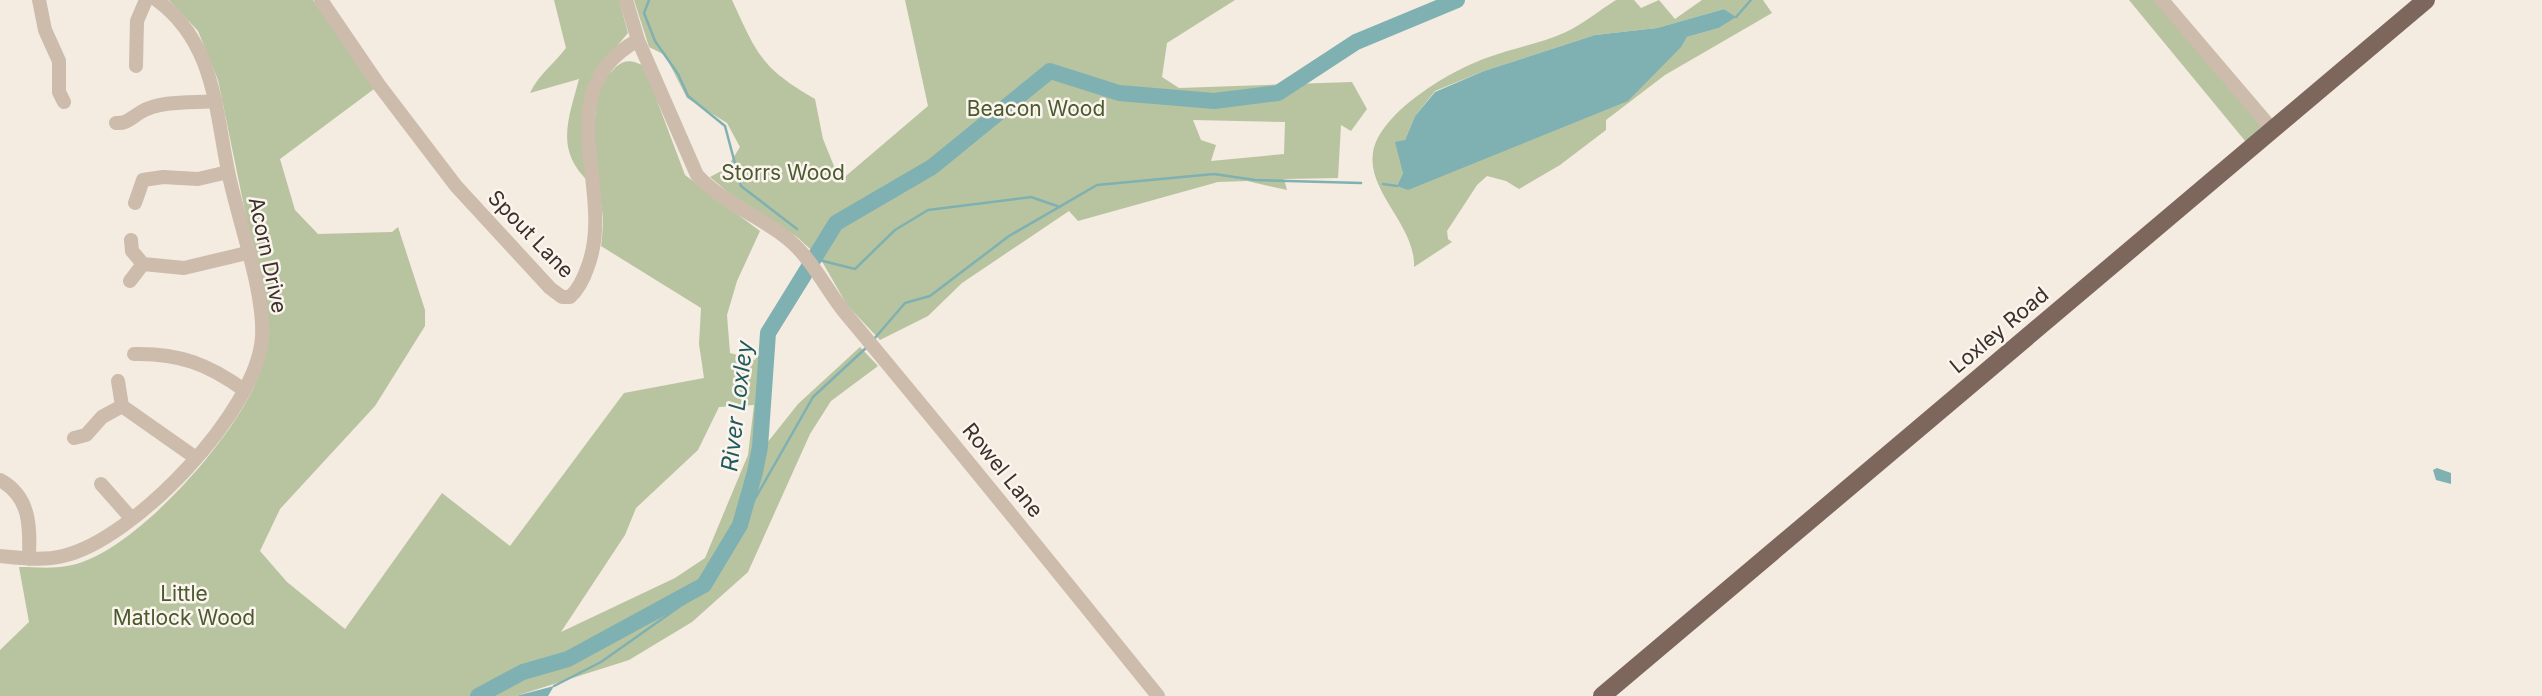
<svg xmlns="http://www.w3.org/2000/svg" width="2542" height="696" viewBox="0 0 2542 696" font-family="Inter,sans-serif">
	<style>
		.green { fill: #b8c4a0; fill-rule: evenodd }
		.water { fill: #7fb0b2 }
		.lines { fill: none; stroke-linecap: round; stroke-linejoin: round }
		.stream { stroke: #7fb0b2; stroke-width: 2.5 }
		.river { stroke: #7fb0b2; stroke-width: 16 }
		.minor { stroke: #cdbbac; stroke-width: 14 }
		.major { stroke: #7d675c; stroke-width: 18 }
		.labels { text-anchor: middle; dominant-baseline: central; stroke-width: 5; stroke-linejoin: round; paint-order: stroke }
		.park-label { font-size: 21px; fill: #4a5a2e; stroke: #fbf5ee }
		.street-label { font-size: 21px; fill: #3b302b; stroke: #fbf5ee }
		.water-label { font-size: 23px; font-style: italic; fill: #1f5a5e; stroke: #fbf5ee }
	</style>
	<rect width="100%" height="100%" fill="#f4ebe1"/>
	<path class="green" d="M169 0H313L374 89 280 159 295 210 318 234 392 232 398 227 425 310V326L375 406 280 509 260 551 287 582 345 629 442 493 510 546 624 393 704 378 699 344 701 308 601 246C602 237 603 228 603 219 600 177 577 106 612 71 623 59 630 59 644 66L685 175 760 231 737 281 727 315 730 353 755 360 800 267 811 279 774 338 767 443 798 404 860 347 878 366 831 401 810 434 748 572 692 622 629 660 516 696H0V650L29 622 19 567C34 567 52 569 67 566 131 557 234 438 257 380 264 364 266 346 269 328L218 80 198 31ZM754 405 748 455 705 558 675 578 561 632 625 535 636 508 698 450 719 407Z
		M554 0H619L628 33 600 66 589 182C554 150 569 118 579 79L530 93C539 74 553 65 566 48Z
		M634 0H732C757 54 761 68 815 99L823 139 840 181 928 106 905 0H1235L1167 43 1162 77 1179 88 1352 82 1367 109 1351 131 1341 125 1338 178 1284 179 1287 190 1247 181 1218 182 1078 221 1069 211 962 283 928 316 880 340 847 305 820 258 797 237 737 200 710 177 727 168 740 147 727 123 687 98 665 55 649 47ZM1193 120 1285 122 1284 154 1211 161 1216 145 1201 140Z
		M1616 0H1634L1641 8 1659 0 1675 19 1702 0H1763L1772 13 1665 75 1606 120V130L1560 165 1519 189 1506 181 1487 176 1477 185 1447 231 1448 239 1452 242 1414 267C1416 226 1367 192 1373 153 1379 112 1453 69 1489 57 1514 48 1542 43 1566 32 1583 24 1600 10 1616 0ZM1724 9 1735 17 1719 28 1687 37 1682 46 1397 186 1403 173 1405 140 1415 116 1435 91 1484 71 1595 35 1657 28Z
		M2129 0H2156L2263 126 2246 142Z"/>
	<path class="water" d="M1724 9 1736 17 1719 28 1687 37 1682 46 1628 101 1408 190 1397 186 1403 173 1395 142 1405 140 1415 116 1435 92 1484 71 1595 35 1657 28Z
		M2437 468 2451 473V484L2436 480 2433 470Z
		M554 686 548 696H516Z"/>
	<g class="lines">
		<path class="stream" d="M649 0 644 13 655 41 678 74 688 96 725 126 741 186 797 229
			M1736 17 1751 0
			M1383 184 1397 186
			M815 259 855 269 895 230 928 210 1031 197 1060 207
			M874 339 905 303 930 296 1009 236 1097 185 1214 174 1255 180 1361 183
			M740 525 813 397 867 347
			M554 686 601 662 686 602 689 593"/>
		<path class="river" d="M478 696 523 672 568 659 704 585 740 525 755 472 760 447 768 333 836 223 932 167 1050 71 1119 93 1214 101 1278 93 1356 42 1457 0"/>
		<path class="minor" d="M39 0 45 30 59 61V92L64 102
			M321 0 379 85 456 186 550 288 562 297H570C579 289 584 278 588 266 617 189 544 92 638 40
			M626 0 638 40 697 175C727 208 777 222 803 254 819 272 830 295 846 314 951 440 1055 568 1158 696
			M2162 0 2272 129
			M136 66 137 21 146 0
			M116 123C127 124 132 117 141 112 161 100 193 103 216 101
			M135 203 143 180 163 177 198 179 228 172
			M131 240 132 251 143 264 184 268 247 253
			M130 281 143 264
			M134 354C179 353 208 364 244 390
			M118 381 122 406
			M74 438 86 435 102 417 122 406 196 458
			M0 480C31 497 30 527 29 559
			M101 484 131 518
			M0 556C20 558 43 561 63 556 134 540 258 410 262 337 265 292 237 217 228 171 215 107 214 42 157 0"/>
		<path class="major" d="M1602 696 2426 0"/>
	</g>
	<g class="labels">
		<g class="park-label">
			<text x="1036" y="108">Beacon Wood</text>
			<text x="783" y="172">Storrs Wood</text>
			<text x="184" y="593">Little<tspan x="184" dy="24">Matlock Wood</tspan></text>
		</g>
		<g class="street-label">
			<text transform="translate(531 234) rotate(46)">Spout Lane</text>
			<text transform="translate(268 255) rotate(78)">Acorn Drive</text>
			<text transform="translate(1999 330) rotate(-40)">Loxley Road</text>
			<text transform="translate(1003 470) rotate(51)">Rowel Lane</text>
		</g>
		<g class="water-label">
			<text transform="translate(737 406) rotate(-83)">River Loxley</text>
		</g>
	</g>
</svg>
